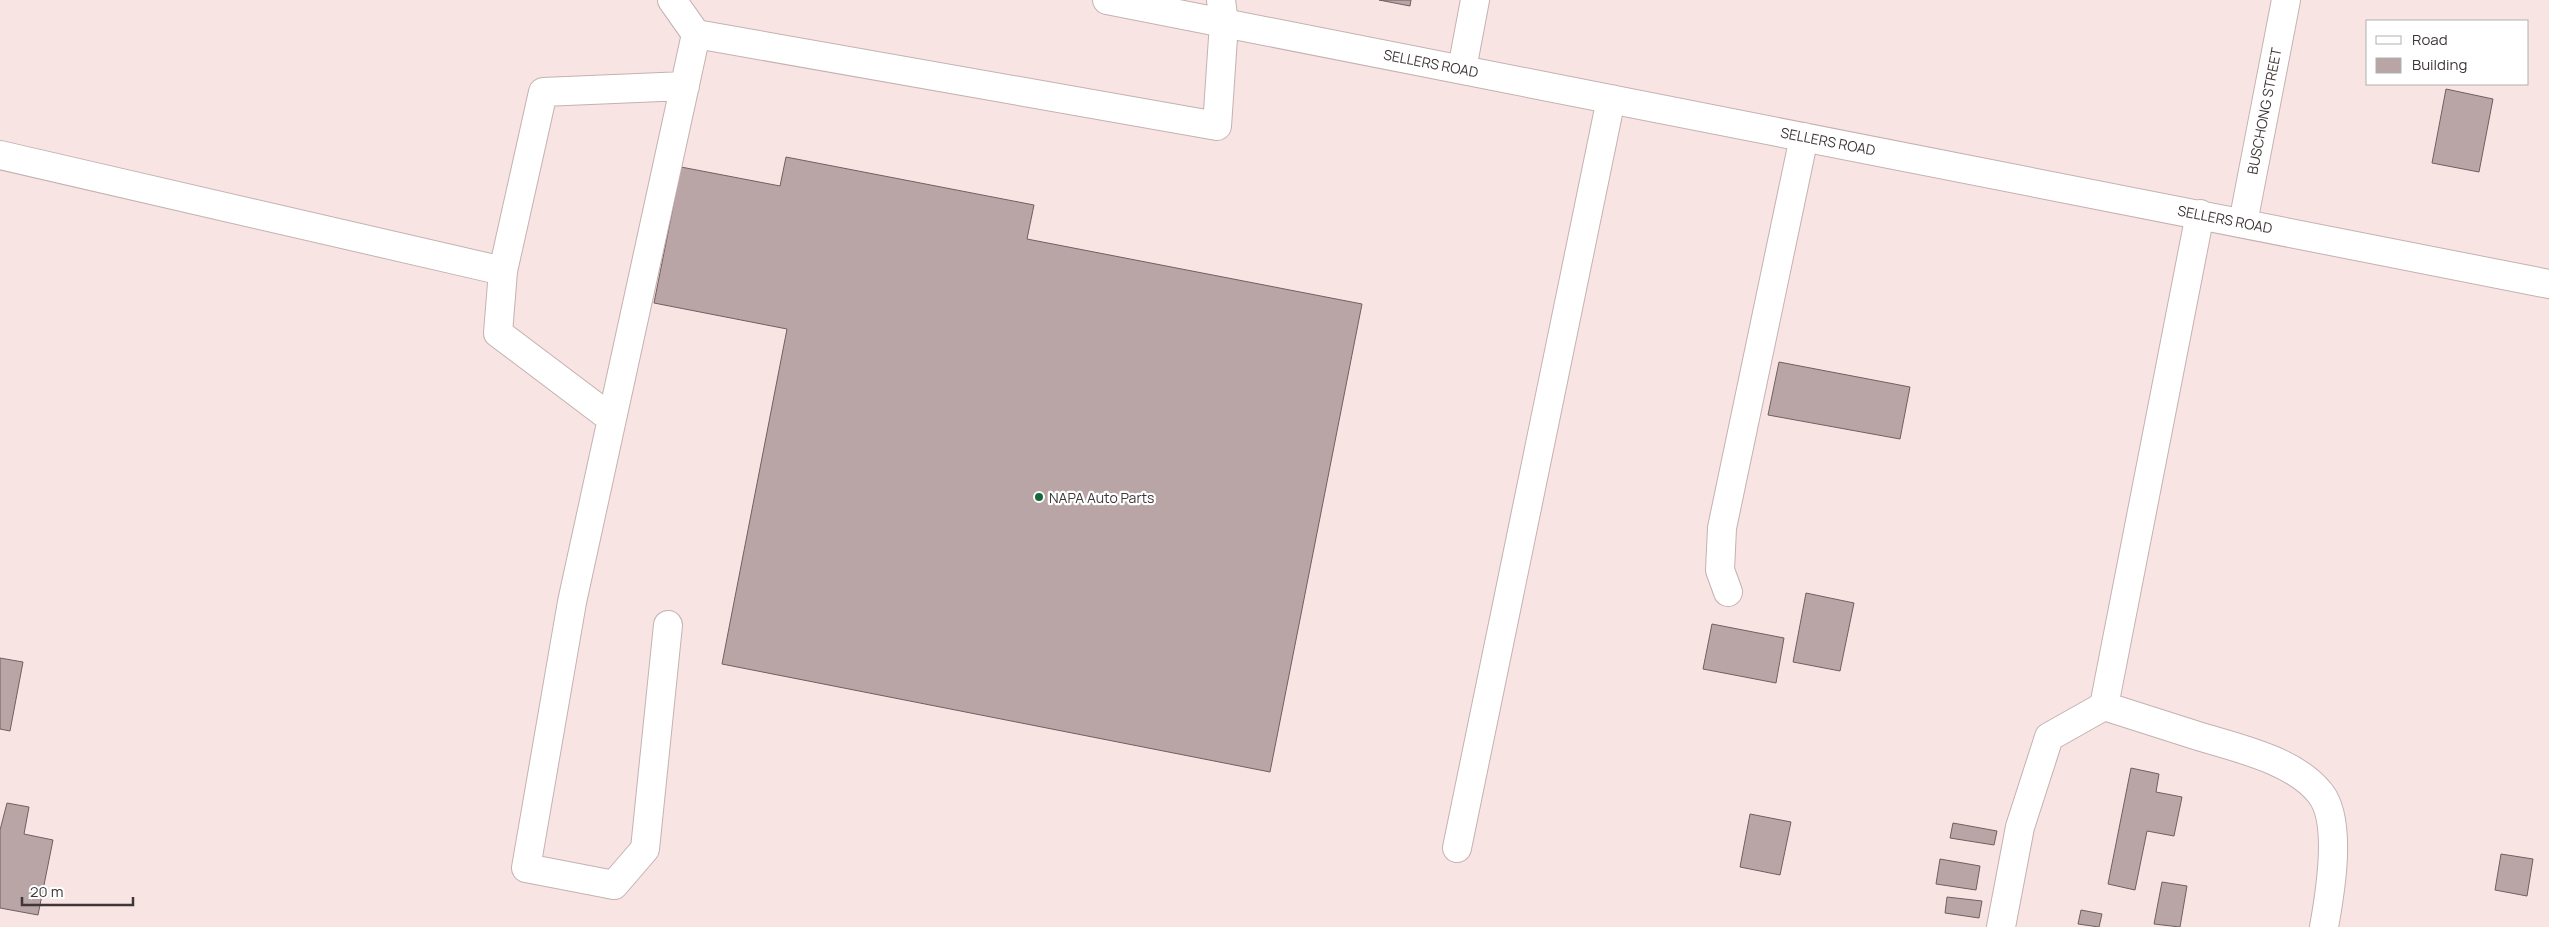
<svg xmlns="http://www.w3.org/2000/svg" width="2549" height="927" viewBox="0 0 2549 927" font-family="Manrope,sans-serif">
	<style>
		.building { fill: #b9a5a5; stroke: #715f5f }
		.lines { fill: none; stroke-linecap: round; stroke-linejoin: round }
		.minor-casing { stroke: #c5b1b2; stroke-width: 30 }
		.minor { stroke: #fff; stroke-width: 28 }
		.poi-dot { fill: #176839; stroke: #fff; stroke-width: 2 }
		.labels { text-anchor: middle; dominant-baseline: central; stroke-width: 4.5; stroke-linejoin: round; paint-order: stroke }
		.street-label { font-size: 14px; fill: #3f3737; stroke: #fff }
		.poi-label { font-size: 14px; fill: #3f3737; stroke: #fff; text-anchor: start }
	</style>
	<rect width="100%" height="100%" fill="#f9e4e4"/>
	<path class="building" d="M1379 0H1411L1410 6Z
		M2446 89 2493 99 2479 172 2432 163Z
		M786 157 1034 205 1027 239 1362 304 1270 772 722 664 787 329 654 303 681 167 780 186Z
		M1779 362 1910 387 1900 439 1768 415Z
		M1806 593 1854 603 1840 671 1793 662Z
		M1712 624 1784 638 1776 683 1703 669Z
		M0 658 23 662 10 731 0 729Z
		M2131 768 2159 774 2156 792 2182 797 2174 836 2147 831 2135 890 2108 884Z
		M7 803 29 807 24 834 53 840 38 915 0 908V830Z
		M1750 814 1791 822 1780 875 1740 867Z
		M1953 823 1997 831 1994 845 1950 838Z
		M2501 854 2533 859 2527 896 2495 890Z
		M1940 859 1980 866 1976 890 1936 884Z
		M2162 882 2187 886 2180 927 2154 924Z
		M1947 897 1982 901 1979 918 1945 913Z
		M2081 910 2102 914 2099 927 2078 924Z"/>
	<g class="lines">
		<g class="minor-casing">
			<path id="minor" d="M1107 0 2549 284
				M696 34 1217 126 1224 23 1221 0
				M1462 69 1475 0
				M0 155 503 271 543 92 685 86
				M2243 223 2286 0
				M503 271 498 333 612 419
				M1728 592 1720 570 1722 528 1804 137
				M668 625 645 849 614 885 526 868 572 602 696 34 672 0
				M2104 706 2200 214
				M1457 848 1611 99
				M2001 927 2020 827 2049 737 2104 706C2135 716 2167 726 2198 736 2237 748 2294 760 2320 793 2343 821 2330 894 2324 927"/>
		</g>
		<use href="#minor" class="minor"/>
	</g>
	<circle class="poi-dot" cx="1039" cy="497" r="5"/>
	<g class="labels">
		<g class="street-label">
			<text transform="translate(1431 63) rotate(11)">SELLERS ROAD</text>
			<text transform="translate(2264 111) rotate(-79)">BUSCHONG STREET</text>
			<text transform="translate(1828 141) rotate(11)">SELLERS ROAD</text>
			<text transform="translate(2225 219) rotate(11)">SELLERS ROAD</text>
		</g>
		<g class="poi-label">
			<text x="1049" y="497">NAPA Auto Parts</text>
		</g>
	</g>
	<rect x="2366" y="20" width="162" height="65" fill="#ffffff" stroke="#b2afaf"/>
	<rect x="2376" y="36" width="25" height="8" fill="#ffffff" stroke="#b2afaf"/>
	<text x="2412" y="45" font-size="15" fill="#3f3737">Road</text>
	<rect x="2376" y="58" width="25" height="15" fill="#b9a5a5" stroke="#b2afaf"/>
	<text x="2412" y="70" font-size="15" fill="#3f3737">Building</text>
	<path d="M22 897v8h111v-8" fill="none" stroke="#3f3737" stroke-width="2.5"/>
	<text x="30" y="897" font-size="15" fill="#3f3737" stroke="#ffffff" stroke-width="4" paint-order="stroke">20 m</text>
</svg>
